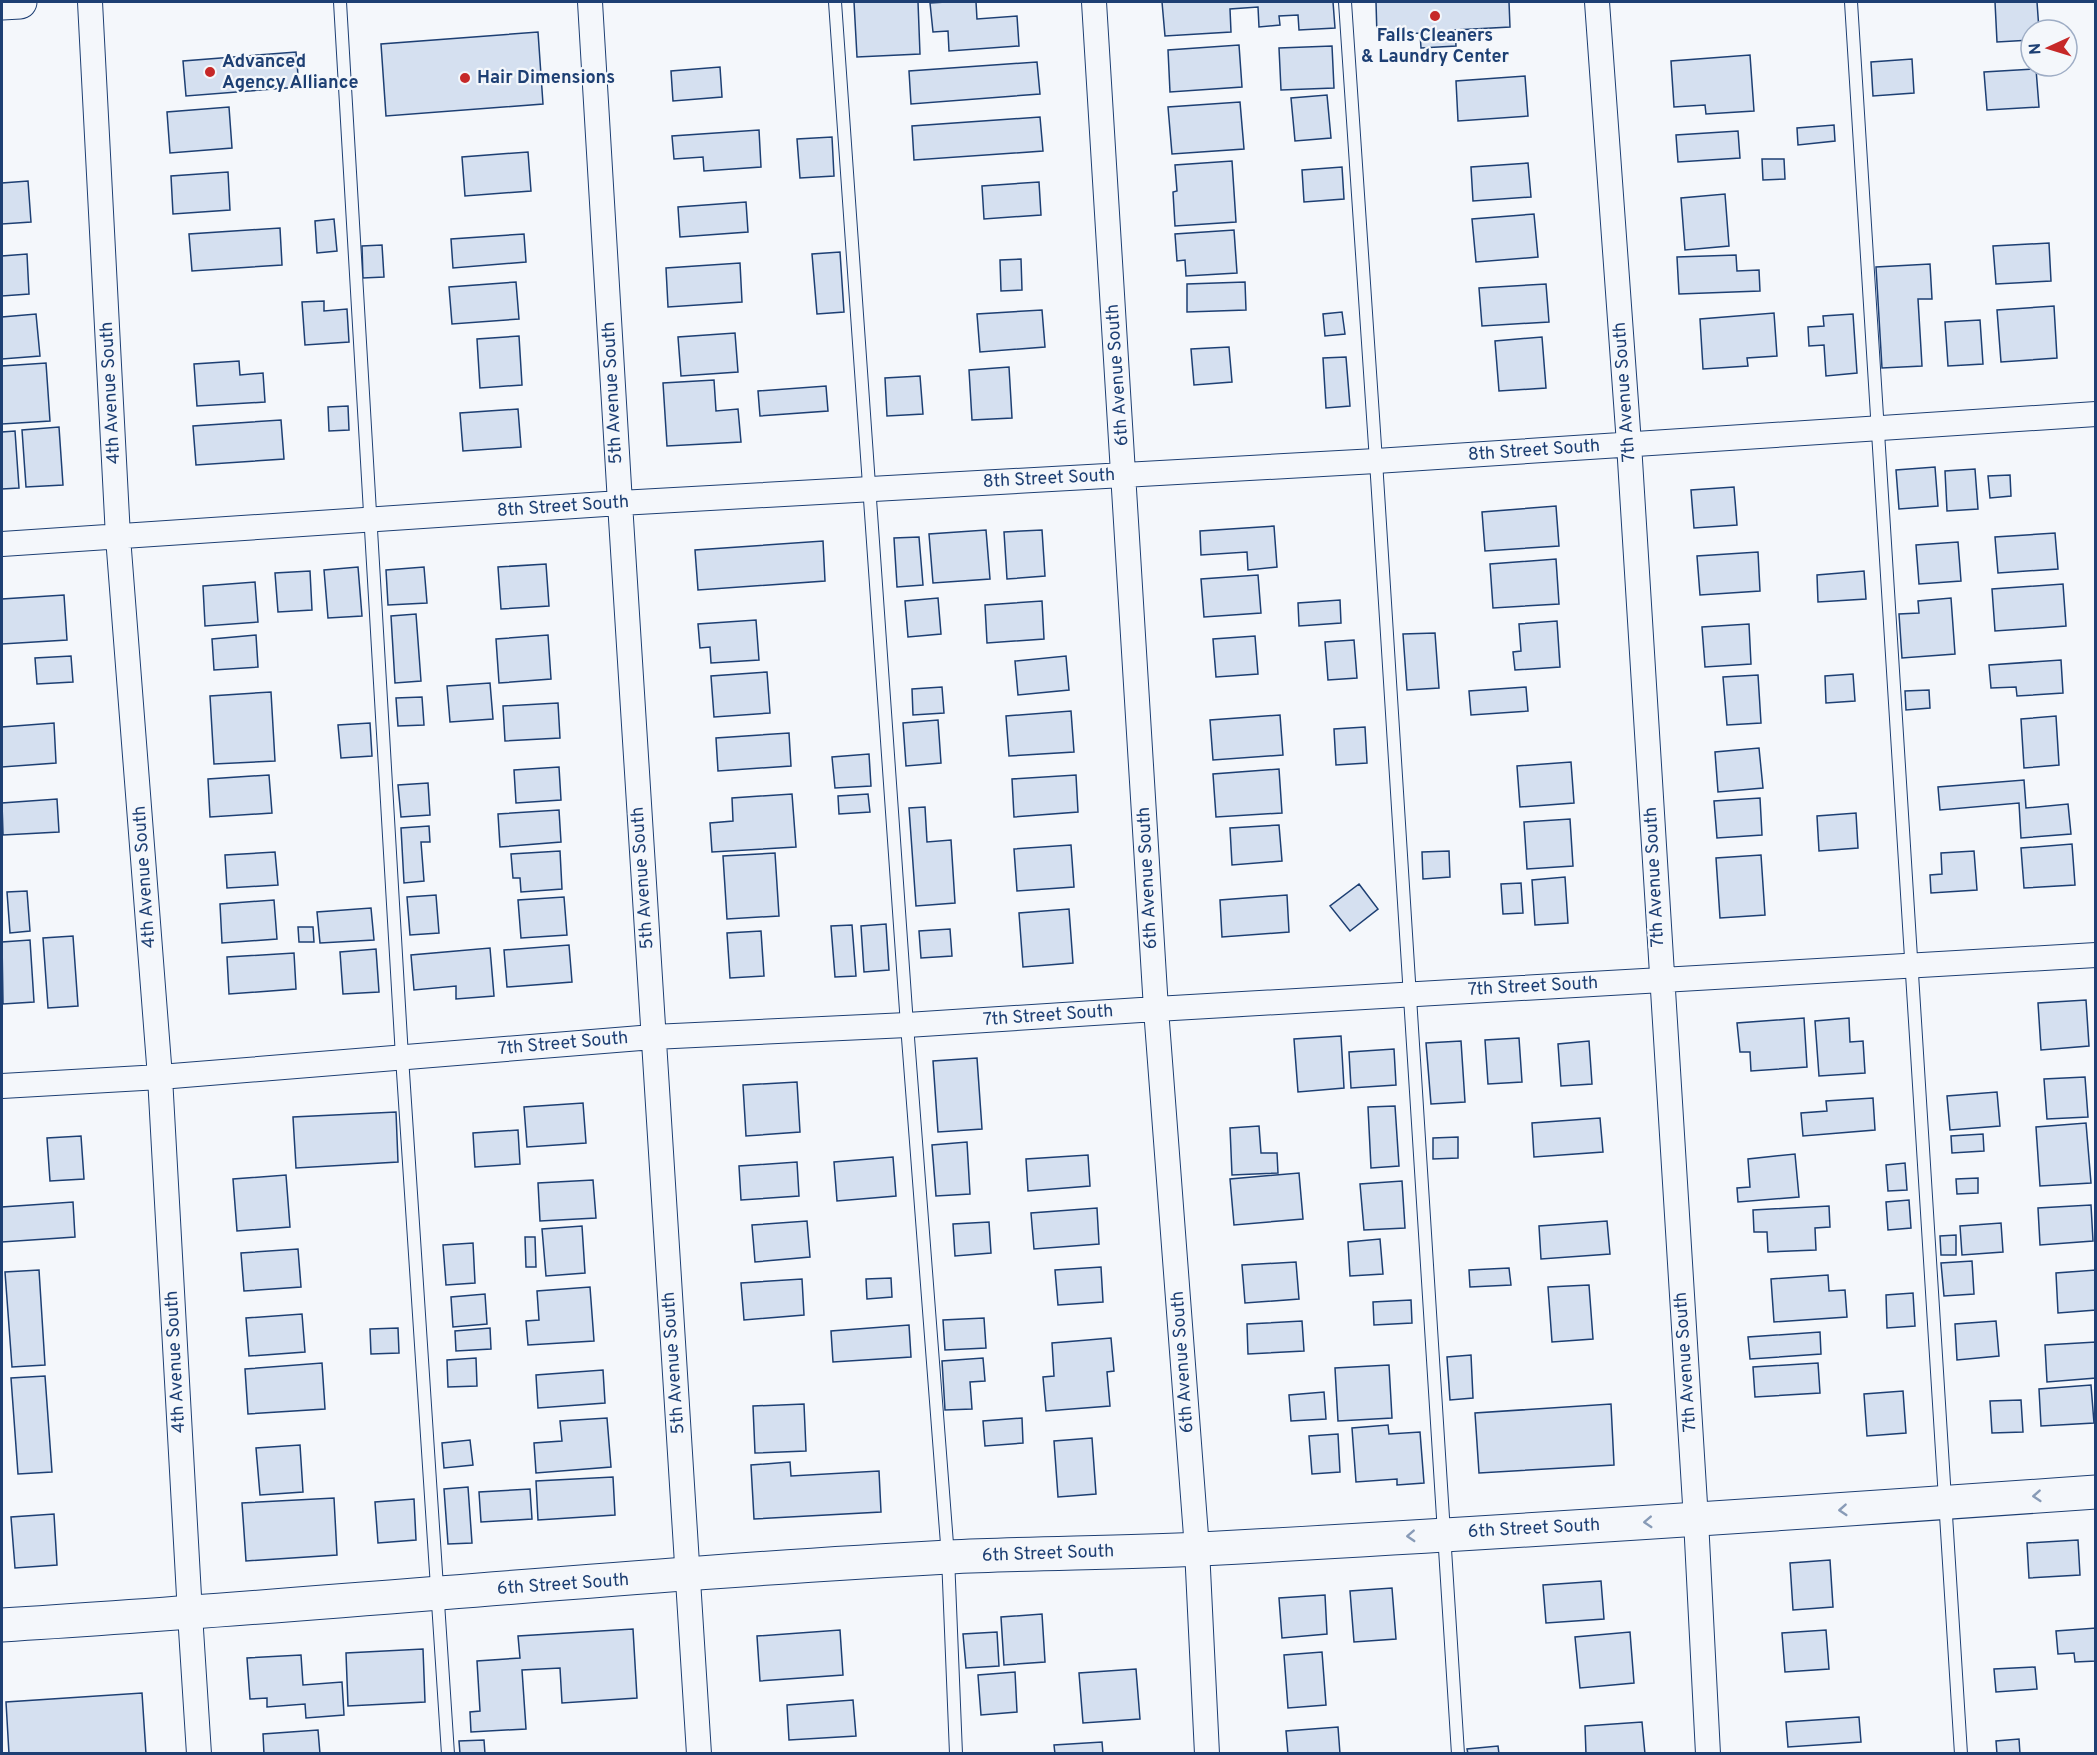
<svg xmlns="http://www.w3.org/2000/svg" width="2097" height="1755" viewBox="0 0 2097 1755" font-family="Overpass,sans-serif">
	<style>
		.building { fill: #d5e0f0; stroke: #1d3f73; stroke-width: 1.5 }
		.lines { fill: none; stroke-linecap: round; stroke-linejoin: round }
		.service-casing { stroke: #1d3f73; stroke-width: 14 }
		.minor-casing { stroke: #1d3f73; stroke-width: 26 }
		.secondary-casing { stroke: #1d3f73; stroke-width: 35 }
		.primary-casing { stroke: #1d3f73; stroke-width: 35 }
		.service { stroke: #f4f7fb; stroke-width: 12 }
		.minor { stroke: #f4f7fb; stroke-width: 24 }
		.secondary { stroke: #f4f7fb; stroke-width: 33 }
		.primary { stroke: #f4f7fb; stroke-width: 33 }
		.oneway { stroke: #889bb7 }
		.poi-dot { fill: #c62828; stroke: #f4f7fb; stroke-width: 2 }
		.labels { text-anchor: middle; dominant-baseline: central; stroke-width: 4.5; stroke-linejoin: round; paint-order: stroke }
		.poi-label { font-size: 18px; font-weight: bold; fill: #1d3f73; stroke: #f4f7fb; text-anchor: start }
		.street-label { font-size: 18px; fill: #1d3f73; stroke: #f4f7fb }
	</style>
	<rect width="100%" height="100%" fill="#f4f7fb"/>
	<path class="building" d="M854 2H918L920 54 857 57Z
		M946 2H976L977 19 1017 16 1019 46 949 51 948 31 933 32 930 3Z
		M1162 2H1333L1335 28 1299 30 1298 15 1279 16 1280 25 1259 27 1258 7 1230 9 1231 32 1165 36Z
		M1376 2H1509L1510 27 1455 30 1456 46 1421 48 1420 33 1377 36Z
		M1995 2H2037L2039 30H2031V40L1997 42Z
		M538 32 543 104 386 116 381 44Z
		M1239 45 1242 87 1170 92 1168 50Z
		M1332 46 1334 88 1281 90 1279 48Z
		M296 52 299 87 186 96 183 61Z
		M1750 55 1754 111 1706 114 1705 105 1674 107 1671 61Z
		M1912 59 1914 93 1873 96 1871 62Z
		M1037 62 1040 94 911 104 909 71Z
		M720 67 722 97 673 101 671 71Z
		M2036 69 2039 107 1987 110 1984 72Z
		M1525 76 1528 116 1458 121 1456 81Z
		M1327 95 1331 138 1295 141 1291 98Z
		M1240 102 1244 149 1172 154 1168 107Z
		M229 107 232 148 170 153 167 112Z
		M1040 117 1043 151 914 160 912 126Z
		M1834 125 1835 141 1798 145 1797 128Z
		M759 130 761 167 704 171 703 157 674 159 672 136Z
		M1738 131 1740 158 1678 162 1676 135Z
		M832 137 834 176 800 178 797 139Z
		M528 152 531 191 465 196 462 157Z
		M1762 159H1784L1785 179 1763 180Z
		M1232 161 1236 222 1175 226 1173 192 1177 191 1175 165Z
		M1528 163 1531 197 1473 201 1471 167Z
		M1342 167 1344 199 1304 202 1302 170Z
		M228 172 230 210 173 214 171 176Z
		M28 181 31 222 2 224V183Z
		M1039 182 1041 215 984 219 982 186Z
		M1725 194 1729 246 1685 250 1681 198Z
		M746 202 748 232 680 237 678 207Z
		M1534 214 1538 257 1476 262 1472 219Z
		M334 219 337 251 317 253 315 221Z
		M280 228 282 265 192 271 189 234Z
		M1234 230 1237 273 1186 276 1185 260 1177 261 1175 234Z
		M524 234 526 262 453 268 451 239Z
		M2049 243 2051 281 1996 284 1993 246Z
		M382 245 384 277 363 278 362 246Z
		M840 252 844 312 817 314 812 254Z
		M27 254 29 294 2 296V256Z
		M1736 255 1737 271 1759 270 1760 291 1679 294 1677 257Z
		M1021 259 1022 290 1001 291 1000 260Z
		M740 263 742 302 668 307 666 268Z
		M1930 264 1932 299H1918L1922 366 1882 368 1876 267Z
		M516 282 519 319 452 324 449 287Z
		M1245 282 1246 310 1187 312V284Z
		M1546 284 1549 322 1482 326 1479 288Z
		M324 301V311L347 309 349 342 305 345 302 302Z
		M2054 306 2057 358 2001 362 1997 310Z
		M1042 310 1045 347 980 352 977 314Z
		M1342 312 1345 334 1325 336 1323 314Z
		M1774 313 1777 356 1747 358 1748 366 1703 369 1700 319Z
		M36 314 40 356 2 359V317Z
		M1853 314 1857 373 1826 376 1824 345 1809 346 1808 327 1824 326 1823 316Z
		M1980 320 1983 364 1948 366 1945 322Z
		M735 333 738 372 681 376 678 337Z
		M519 336 522 385 480 388 477 339Z
		M1542 337 1546 388 1499 391 1495 341Z
		M1229 347 1232 382 1194 385 1191 349Z
		M1346 357 1350 406 1326 408 1323 358Z
		M239 361 240 375 263 373 265 402 197 406 194 364Z
		M46 363 50 421 2 424V366Z
		M1009 367 1012 418 972 420 969 370Z
		M920 376 923 414 887 416 885 378Z
		M714 380 716 411 738 409 741 442 667 446 663 383Z
		M826 386 828 411 760 416 758 391Z
		M348 406 349 430 329 431 328 407Z
		M518 409 521 447 463 451 460 413Z
		M281 420 284 459 196 465 193 426Z
		M59 427 63 485 26 487 22 430Z
		M15 431 19 488 2 489V432Z
		M1935 467 1938 506 1899 509 1896 470Z
		M1975 469 1978 509 1947 511 1945 471Z
		M2010 475 2011 496 1990 498 1988 476Z
		M1734 487 1737 525 1694 528 1691 490Z
		M1556 506 1559 546 1485 551 1482 512Z
		M1274 526 1277 567 1248 570 1247 552 1201 555 1200 531Z
		M986 530 990 579 933 583 929 534Z
		M1042 530 1045 576 1007 579 1004 532Z
		M2055 533 2058 569 1998 573 1995 537Z
		M919 537 923 585 897 587 894 538Z
		M823 541 825 581 698 590 695 550Z
		M1958 542 1961 581 1919 584 1916 545Z
		M1758 552 1760 591 1700 595 1697 556Z
		M1556 559 1559 604 1493 608 1490 564Z
		M546 564 549 606 501 609 498 567Z
		M358 567 362 616 328 618 324 570Z
		M424 567 427 603 388 605 386 570Z
		M310 571 312 610 278 612 275 573Z
		M1864 571 1866 599 1818 602 1817 575Z
		M1258 575 1261 613 1204 617 1201 579Z
		M255 582 258 622 205 626 203 586Z
		M2063 584 2066 626 1995 631 1992 589Z
		M64 595 67 640 2 644V599Z
		M938 598 941 634 908 637 905 601Z
		M1951 598 1955 654 1902 658 1899 614 1919 613 1918 601Z
		M1340 600 1341 623 1299 626 1298 603Z
		M1042 601 1044 639 987 643 985 605Z
		M416 614 421 681 395 683 391 616Z
		M756 620 759 660 711 663 710 647 700 648 698 624Z
		M1557 621 1560 667 1515 670 1513 652 1521 651 1519 624Z
		M1749 624 1751 664 1705 667 1702 627Z
		M1435 633 1439 688 1407 690 1403 634Z
		M256 635 258 667 214 670 212 639Z
		M548 635 551 679 499 683 496 639Z
		M1255 636 1258 674 1216 677 1213 639Z
		M1354 640 1357 678 1328 680 1325 642Z
		M71 656 73 682 37 684 35 658Z
		M1066 656 1069 690 1018 695 1015 661Z
		M2061 660 2063 693 2017 696 2016 687 1991 688 1989 665Z
		M767 672 770 713 714 717 711 676Z
		M1853 674 1855 701 1826 703 1825 676Z
		M1758 675 1761 723 1727 725 1723 677Z
		M490 683 493 719 450 722 447 686Z
		M942 687 944 713 913 715 912 689Z
		M1526 687 1528 711 1471 715 1469 691Z
		M1929 690 1930 708 1906 710 1905 691Z
		M271 692 275 761 214 764 210 696Z
		M422 697 424 725 398 726 396 698Z
		M558 703 560 738 505 741 503 706Z
		M1071 711 1074 752 1009 756 1006 716Z
		M1280 715 1283 755 1213 760 1210 720Z
		M2056 716 2059 765 2024 768 2021 719Z
		M938 720 941 763 906 766 903 723Z
		M54 723 56 763 2 767V727Z
		M370 723 372 756 341 758 338 725Z
		M1365 727 1367 763 1336 765 1334 729Z
		M789 733 791 766 718 771 716 738Z
		M1759 748 1763 788 1718 792 1715 752Z
		M869 754 871 786 835 788 832 757Z
		M1571 762 1574 803 1520 807 1517 766Z
		M559 767 561 800 516 803 514 770Z
		M1279 769 1282 813 1216 817 1213 774Z
		M269 775 272 813 210 817 208 779Z
		M1076 775 1078 812 1014 817 1012 779Z
		M2024 780 2026 808 2068 804 2071 834 2021 838 2019 803 1940 810 1938 787Z
		M428 783 430 815 401 817 398 785Z
		M792 794 796 847 712 852 710 823 733 821 732 798Z
		M868 794 870 812 839 814 838 796Z
		M1760 798 1762 835 1717 838 1714 801Z
		M57 799 59 832 3 835 2 803Z
		M925 807 927 842 951 840 955 903 916 906 909 808Z
		M559 810 561 842 500 847 498 814Z
		M1856 813 1858 848 1819 851 1817 816Z
		M1570 819 1573 866 1527 869 1524 822Z
		M1279 825 1282 861 1232 865 1230 828Z
		M429 826 430 842H421L424 881 404 883 401 828Z
		M2072 844 2075 885 2024 888 2021 848Z
		M1071 845 1074 887 1017 891 1014 849Z
		M560 851 562 889 521 892 520 878H513L511 854Z
		M1449 851 1450 877 1423 879 1422 852Z
		M1974 851 1977 890 1931 893 1930 875 1942 874 1941 853Z
		M275 852 278 885 227 888 225 855Z
		M775 853 779 916 727 919 723 856Z
		M1761 855 1765 915 1720 918 1716 858Z
		M1565 877 1568 923 1535 925 1532 880Z
		M1521 883 1523 913 1503 914 1501 884Z
		M1359 884 1378 909 1350 931 1330 906Z
		M27 891 30 931 10 933 7 892Z
		M436 895 439 933 410 935 407 897Z
		M1287 895 1289 932 1222 937 1220 900Z
		M564 897 567 935 521 938 518 900Z
		M274 900 277 939 222 943 220 904Z
		M371 908 374 940 320 943 317 912Z
		M1069 909 1073 963 1023 967 1019 913Z
		M886 924 889 970 864 972 861 926Z
		M852 925 856 976 835 977 831 926Z
		M298 927H313L314 942H299Z
		M950 929 952 956 921 958 919 931Z
		M761 931 764 976 730 978 727 933Z
		M73 936 78 1006 48 1008 43 938Z
		M30 940 34 1002 3 1004 2 942Z
		M569 945 572 982 507 987 504 950Z
		M490 948 494 996 456 999V986L414 990 411 955Z
		M376 949 379 992 343 994 340 952Z
		M294 953 296 989 229 994 227 957Z
		M2086 1000 2089 1046 2041 1050 2038 1003Z
		M1804 1018 1807 1067 1751 1071 1750 1052H1740L1737 1023Z
		M1849 1018 1850 1042 1863 1041 1865 1073 1819 1076 1815 1021Z
		M1341 1036 1344 1088 1298 1092 1294 1039Z
		M1519 1038 1522 1082 1488 1084 1485 1040Z
		M1461 1041 1465 1102 1431 1104 1426 1043Z
		M1589 1041 1592 1084 1561 1086 1558 1044Z
		M1394 1049 1396 1085 1351 1088 1349 1052Z
		M977 1058 982 1129 938 1132 933 1061Z
		M2085 1077 2088 1117 2047 1119 2044 1079Z
		M797 1082 800 1132 746 1136 743 1085Z
		M1997 1092 2000 1126 1950 1130 1947 1096Z
		M1873 1098 1875 1130 1803 1136 1801 1113 1827 1111 1826 1101Z
		M583 1103 586 1143 527 1147 524 1107Z
		M1395 1106 1399 1166 1371 1168 1368 1107Z
		M396 1112 398 1162 296 1168 293 1117Z
		M1600 1118 1603 1152 1534 1157 1532 1123Z
		M2086 1123 2091 1183 2040 1186 2036 1127Z
		M1259 1126 1261 1153H1277L1278 1173 1232 1175 1230 1128Z
		M518 1130 520 1164 475 1167 473 1133Z
		M1983 1134 1984 1151 1952 1153 1951 1136Z
		M81 1136 84 1179 50 1181 47 1138Z
		M1458 1137V1158L1433 1159V1138Z
		M967 1142 970 1194 936 1196 932 1145Z
		M1795 1154 1799 1197 1738 1202 1737 1188 1750 1187 1748 1159Z
		M1088 1155 1090 1186 1028 1191 1026 1159Z
		M893 1157 896 1196 837 1201 834 1162Z
		M797 1162 799 1196 741 1200 739 1166Z
		M1905 1163 1907 1190 1888 1191 1886 1165Z
		M1299 1173 1303 1219 1234 1225 1230 1179Z
		M286 1175 290 1227 237 1231 233 1179Z
		M1978 1178V1193L1957 1194 1956 1179Z
		M593 1180 596 1218 540 1221 538 1183Z
		M1402 1181 1405 1228 1364 1230 1360 1184Z
		M1909 1200 1911 1228 1888 1230 1886 1202Z
		M73 1202 75 1237 2 1242V1207Z
		M2091 1205 2093 1241 2040 1245 2038 1208Z
		M1829 1206 1830 1227 1815 1228 1816 1250 1768 1252 1767 1232H1754L1753 1210Z
		M1097 1208 1099 1244 1034 1249 1031 1213Z
		M807 1221 810 1257 755 1262 752 1225Z
		M1607 1221 1610 1254 1541 1259 1539 1226Z
		M989 1222 991 1253 955 1256 953 1224Z
		M2001 1223 2003 1252 1962 1255 1960 1226Z
		M582 1226 585 1273 546 1276 542 1229Z
		M1956 1235V1255H1941L1940 1236Z
		M525 1237H535L536 1267H526Z
		M1380 1239 1383 1274 1350 1276 1348 1242Z
		M473 1243 475 1283 446 1285 443 1245Z
		M298 1249 301 1287 244 1291 241 1253Z
		M1972 1261 1974 1294 1944 1296 1941 1263Z
		M1296 1262 1299 1299 1245 1303 1242 1265Z
		M1101 1267 1103 1302 1058 1305 1055 1270Z
		M1509 1268 1511 1285 1470 1287 1469 1270Z
		M39 1270 45 1365 12 1367 5 1272Z
		M2096 1270V1310L2058 1313 2056 1273Z
		M1828 1275 1829 1291 1845 1290 1847 1317 1774 1322 1771 1279Z
		M891 1278 892 1297 867 1299 866 1279Z
		M802 1279 804 1315 744 1320 741 1283Z
		M1589 1285 1593 1339 1552 1342 1548 1287Z
		M590 1287 594 1341 528 1345 526 1321 539 1320 537 1291Z
		M1913 1293 1915 1326 1887 1328 1886 1295Z
		M485 1294 487 1324 453 1327 451 1297Z
		M1411 1300 1412 1323 1374 1325 1373 1302Z
		M302 1314 305 1352 249 1356 246 1318Z
		M984 1318 986 1348 945 1350 943 1320Z
		M1302 1321 1304 1351 1248 1354 1247 1324Z
		M1996 1321 1999 1356 1957 1360 1955 1324Z
		M909 1325 911 1357 833 1362 831 1331Z
		M398 1328 399 1353 371 1354 370 1329Z
		M490 1328 491 1349 456 1351 455 1331Z
		M1820 1332 1821 1354 1750 1359 1748 1337Z
		M1111 1338 1114 1371 1107 1372 1110 1406 1046 1411 1043 1377 1054 1376 1052 1343Z
		M2096 1342V1378L2047 1382 2045 1345Z
		M1471 1355 1473 1398 1450 1400 1447 1357Z
		M476 1358 477 1386 448 1387 447 1360Z
		M983 1358 985 1381 970 1382 972 1409 945 1410 942 1361Z
		M322 1363 325 1409 248 1414 245 1369Z
		M1818 1363 1820 1393 1755 1397 1753 1367Z
		M1389 1365 1392 1418 1338 1421 1335 1368Z
		M603 1370 605 1403 538 1408 536 1375Z
		M45 1376 52 1472 18 1474 11 1378Z
		M2091 1385 2094 1423 2041 1426 2039 1389Z
		M1903 1391 1906 1433 1867 1436 1864 1394Z
		M1324 1392 1326 1419 1291 1421 1289 1395Z
		M2021 1400 2023 1432 1992 1433 1990 1401Z
		M804 1404 806 1451 755 1453 753 1406Z
		M1611 1404 1614 1465 1479 1473 1475 1413Z
		M607 1418 611 1467 536 1473 534 1443 562 1441 560 1421Z
		M1022 1418 1023 1443 985 1446 983 1421Z
		M1388 1425 1389 1434 1420 1432 1424 1483 1397 1485V1479L1356 1482 1352 1428Z
		M1338 1434 1340 1472 1312 1474 1309 1436Z
		M1092 1438 1096 1494 1058 1497 1054 1441Z
		M470 1440 473 1465 444 1468 442 1443Z
		M300 1445 303 1492 260 1495 256 1448Z
		M790 1462 791 1476 879 1471 881 1512 754 1519 751 1465Z
		M613 1477 615 1515 538 1520 536 1481Z
		M468 1487 472 1543 448 1544 444 1489Z
		M530 1489 532 1519 481 1522 479 1492Z
		M334 1498 337 1555 246 1561 242 1503Z
		M414 1499 416 1540 378 1543 375 1502Z
		M54 1514 57 1565 15 1568 11 1517Z
		M2078 1540 2080 1575 2029 1578 2027 1543Z
		M1830 1560 1833 1607 1793 1610 1790 1563Z
		M1601 1581 1604 1619 1546 1623 1543 1585Z
		M1392 1588 1396 1639 1354 1642 1350 1591Z
		M1325 1595 1327 1634 1282 1638 1279 1598Z
		M1042 1614 1045 1662 1004 1665 1001 1617Z
		M2096 1628V1661L2075 1662 2074 1653 2058 1654 2056 1631Z
		M633 1629 637 1698 562 1703 560 1668 522 1670 526 1729 471 1732 470 1712 480 1711 477 1661 520 1658 518 1636Z
		M840 1630 843 1675 760 1681 757 1636Z
		M1826 1630 1829 1669 1785 1672 1782 1633Z
		M997 1632 999 1666 966 1668 963 1634Z
		M1630 1632 1634 1683 1580 1688 1575 1637Z
		M423 1649 425 1702 348 1706 346 1653Z
		M1322 1652 1326 1705 1288 1708 1284 1655Z
		M301 1655 303 1685 342 1682 344 1715 306 1718 305 1704 267 1707V1698L250 1699 247 1658Z
		M2035 1667 2037 1689 1996 1692 1994 1669Z
		M1136 1669 1140 1719 1083 1723 1079 1673Z
		M1015 1672 1017 1712 981 1715 978 1675Z
		M142 1693 146 1754H9L6 1702Z
		M853 1700 856 1736 789 1740 787 1705Z
		M1859 1717 1861 1742 1788 1747 1786 1722Z
		M1642 1722 1645 1754H1586L1585 1726Z
		M1338 1727 1340 1754H1288L1286 1731Z
		M318 1730 320 1754H264L263 1734Z
		M2019 1739 2020 1754H1997L1996 1741Z
		M484 1740 485 1754H460L459 1741Z
		M1102 1742 1103 1754H1055L1054 1745Z
		M1498 1746 1499 1754H1468L1467 1749Z"/>
	<g class="lines">
		<g class="service-casing">
			<path id="service" d="M340 2 402 1057 448 1754
				M835 2 907 1025 948 1557 956 1754
				M1345 2 1376 461 1458 1754
				M1851 2 1961 1754"/>
		</g>
		<g class="minor-casing">
			<path id="minor" d="M90 2 118 537 160 1077 190 1614 199 1754
				M590 2 620 503 699 1754
				M1094 2 1156 1009 1197 1549 1207 1754
				M1597 2 1629 444 1696 1520 1708 1754
				M2 544 620 503 1376 461 2096 414
				M2 1086 160 1077 653 1037 907 1025 1156 1009 2096 955"/>
		</g>
		<g class="secondary-casing">
			<path id="secondary" d="M2 3 20 2"/>
		</g>
		<g class="primary-casing">
			<path id="primary" d="M2 1625C317 1606 632 1574 948 1557 1032 1553 1117 1553 1201 1549 1499 1533 1797 1513 2096 1492"/>
		</g>
		<use href="#service" class="service"/>
		<use href="#minor" class="minor"/>
		<use href="#secondary" class="secondary"/>
		<use href="#primary" class="primary"/>
	</g>
	<defs><path id="oneway-chevron" d="M-2-3.5L2.5 0L-2 3.5" fill="none" stroke-width="1.6" stroke-linecap="round" stroke-linejoin="round" transform="scale(1.5)"/></defs>
	<g class="oneway">
		<use href="#oneway-chevron" transform="translate(2037 1496) rotate(176)"/>
		<use href="#oneway-chevron" transform="translate(1843 1510) rotate(176)"/>
		<use href="#oneway-chevron" transform="translate(1648 1522) rotate(177)"/>
		<use href="#oneway-chevron" transform="translate(1411 1536) rotate(177)"/>
	</g>
	<g class="poi-dot">
		<circle cx="1435" cy="16" r="6"/>
		<circle cx="210" cy="72" r="6"/>
		<circle cx="465" cy="78" r="6"/>
	</g>
	<g class="labels">
		<g class="poi-label">
			<text x="1435" y="36" text-anchor="middle">Falls Cleaners<tspan x="1435" dy="21">&amp; Laundry Center</tspan></text>
			<text x="222" y="62">Advanced<tspan x="222" dy="21">Agency Alliance</tspan></text>
			<text x="477" y="78">Hair Dimensions</text>
		</g>
		<g class="street-label">
			<text transform="translate(1118 375) rotate(-94)">6th Avenue South</text>
			<text transform="translate(1625 392) rotate(-94)">7th Avenue South</text>
			<text transform="translate(111 393) rotate(-93)">4th Avenue South</text>
			<text transform="translate(613 393) rotate(-93)">5th Avenue South</text>
			<text transform="translate(1534 451) rotate(-4)">8th Street South</text>
			<text transform="translate(1049 479) rotate(-3)">8th Street South</text>
			<text transform="translate(563 507) rotate(-4)">8th Street South</text>
			<text transform="translate(145 877) rotate(-94)">4th Avenue South</text>
			<text transform="translate(1655 877) rotate(-93)">7th Avenue South</text>
			<text transform="translate(643 878) rotate(-94)">5th Avenue South</text>
			<text transform="translate(1148 878) rotate(-93)">6th Avenue South</text>
			<text transform="translate(1533 987) rotate(-3)">7th Street South</text>
			<text transform="translate(1048 1016) rotate(-4)">7th Street South</text>
			<text transform="translate(563 1044) rotate(-5)">7th Street South</text>
			<text transform="translate(176 1362) rotate(-93)">4th Avenue South</text>
			<text transform="translate(1183 1362) rotate(-94)">6th Avenue South</text>
			<text transform="translate(1686 1362) rotate(-94)">7th Avenue South</text>
			<text transform="translate(674 1363) rotate(-94)">5th Avenue South</text>
			<text transform="translate(1534 1529) rotate(-3)">6th Street South</text>
			<text transform="translate(1048 1554) rotate(-2)">6th Street South</text>
			<text transform="translate(563 1585) rotate(-4)">6th Street South</text>
		</g>
	</g>
	<rect width="2097" height="1755" fill="none" stroke="#1d3f73" stroke-width="6"/>
	<g transform="translate(2049 48) rotate(266)"><circle r="28" fill="#f4f7fb" stroke="#9eadc5" stroke-width="1.5"/>
	<path d="M0-4.5L10 22L0 15L-10 22Z" fill="#c62828"/>
	<text y="-9" font-size="16" font-weight="bold" text-anchor="middle" fill="#1d3f73">N</text>
	</g>
</svg>
